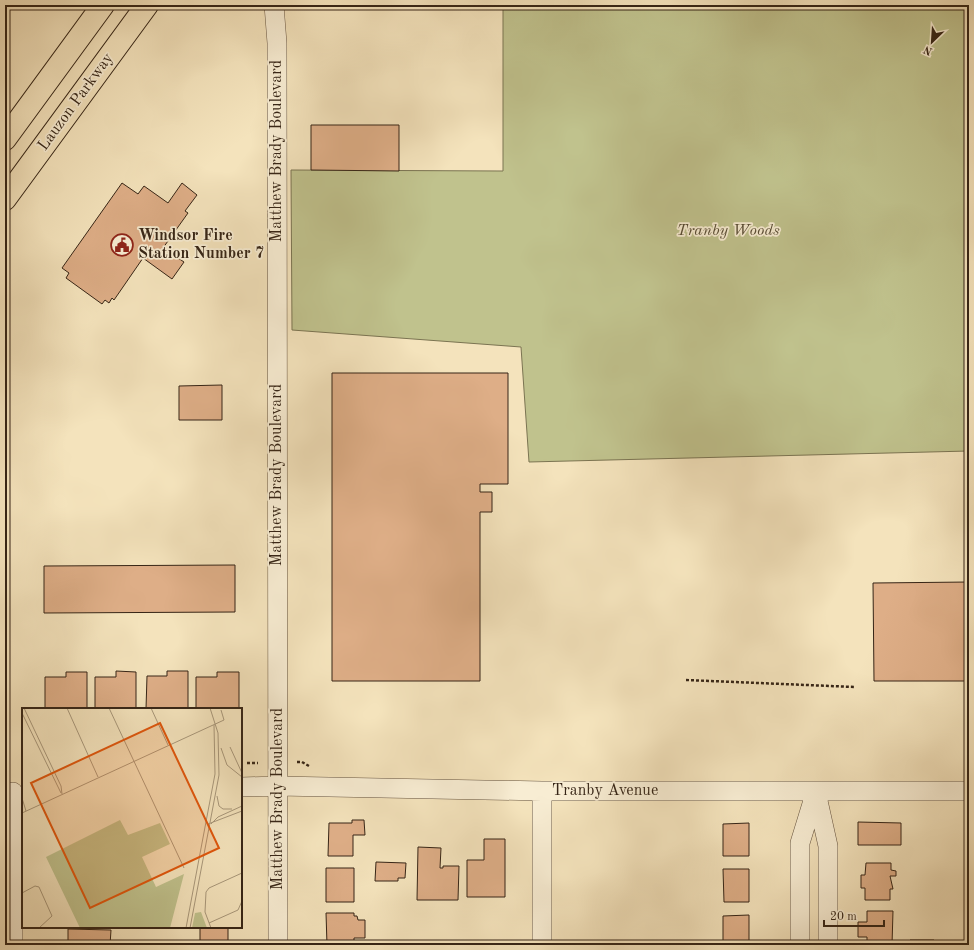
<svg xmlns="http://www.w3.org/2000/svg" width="974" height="950" viewBox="0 0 974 950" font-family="'Old Standard TT',serif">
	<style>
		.green { fill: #c0c28d; stroke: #7b7452 }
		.building { fill: #deae87; stroke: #362516 }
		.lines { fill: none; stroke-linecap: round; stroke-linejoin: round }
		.minor-casing { stroke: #665440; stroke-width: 20 }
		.major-casing { stroke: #362516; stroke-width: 24 }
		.path { stroke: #362516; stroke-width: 2.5; stroke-dasharray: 3 2; stroke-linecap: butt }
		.minor { stroke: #f8edd3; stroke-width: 19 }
		.major { stroke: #f4e3bc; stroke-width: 22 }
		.labels { text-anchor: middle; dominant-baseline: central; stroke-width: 3.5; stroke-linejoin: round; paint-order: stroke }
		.street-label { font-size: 16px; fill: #362516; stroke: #f8edd3 }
		.park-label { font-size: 16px; font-style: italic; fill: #584c34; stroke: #f8edd3 }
		.poi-label { font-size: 16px; font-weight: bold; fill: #362516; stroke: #f8edd3; text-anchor: start }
		.inset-road { fill: none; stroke: #a8977a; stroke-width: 1 }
		.view { fill: #df560c; fill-opacity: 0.15; stroke: #df560c; stroke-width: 2 }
		.inset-edge { fill: none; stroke: #362516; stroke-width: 2 }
	</style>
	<rect width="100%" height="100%" fill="#f4e3bc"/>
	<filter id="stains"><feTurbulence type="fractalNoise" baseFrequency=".005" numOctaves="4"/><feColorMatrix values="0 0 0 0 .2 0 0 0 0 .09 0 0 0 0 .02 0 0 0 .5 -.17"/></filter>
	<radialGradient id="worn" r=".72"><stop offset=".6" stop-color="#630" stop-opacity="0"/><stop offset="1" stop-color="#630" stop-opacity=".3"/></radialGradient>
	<path class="green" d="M503 5H969V451L529 462 521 347 292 330 291 170 503 171Z"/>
	<path class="building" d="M311 125H399V171L311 170Z
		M122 183 138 194 144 186 168 203 182 183 197 195 185 211 188 213 163 248 184 262 172 279 143 258 114 300 112 298 109 303 105 300 102 304 66 278 69 273 62 268Z
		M332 373H508V484H480V492H492V512H480V681H332Z
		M222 385V420H179V386Z
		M235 565V612L44 613V566Z
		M969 582V681H874L873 583Z
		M116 671 136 672V709H95V677H116Z
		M167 671H188V709H146L147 676H167Z
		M66 672H87V709H45V677H66Z
		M217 672H239V709H196V677H217Z
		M352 820H364L365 835H353V856H328L329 823H352Z
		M858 822 901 823V845H858Z
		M749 823V856H723V824Z
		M484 839H505V897H467V860H484Z
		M418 847 441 848 440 868H443V866H459L458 900H417Z
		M376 862 406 863 405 878H398V881H375Z
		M866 863H891V870L896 871V876H890L893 889H890V900H865V888H861V875H865Z
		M326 868H354V902H326Z
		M723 869H749V902H724Z
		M867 911H893L892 945H867V937H858V922H867Z
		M326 913H354V916H357L358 920H365V938H354V945H327Z
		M749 915V945H723V916Z
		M200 927H228V945H200Z
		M68 929 111 930 110 945H59V942H68Z
		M910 940H934V945H910Z"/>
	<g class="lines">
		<g class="minor-casing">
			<path id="minor" d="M274 5 277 43 278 945
				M241 787 278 786 542 791H969
				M542 791V945
				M816 792 828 846V945
				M13 945V792
				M800 945V843L816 791"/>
		</g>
		<g class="major-casing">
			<path id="major" d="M5 139 103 5
				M5 199 147 5"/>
		</g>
		<path class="path" d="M686 680 854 687
			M297 762H302L309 766
			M247 763H258"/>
		<use href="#minor" class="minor"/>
		<use href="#major" class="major"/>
	</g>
	<defs>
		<g id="civic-ring" transform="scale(1.15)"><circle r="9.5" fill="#f8edd3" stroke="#8f2418" stroke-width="1.5"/><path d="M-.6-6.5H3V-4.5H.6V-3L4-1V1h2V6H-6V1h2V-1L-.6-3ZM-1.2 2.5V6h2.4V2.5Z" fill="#8f2418"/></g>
	</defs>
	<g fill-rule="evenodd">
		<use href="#civic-ring" x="122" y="245"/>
	</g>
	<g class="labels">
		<g class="street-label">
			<text transform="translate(76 102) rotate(-54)">Lauzon Parkway</text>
			<text transform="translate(277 151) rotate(-90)">Matthew Brady Boulevard</text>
			<text transform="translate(277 475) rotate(-90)">Matthew Brady Boulevard</text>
			<text x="605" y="791">Tranby Avenue</text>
			<text transform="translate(278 799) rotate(-90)">Matthew Brady Boulevard</text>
		</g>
		<g class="park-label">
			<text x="728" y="231">Tranby Woods</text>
		</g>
		<g class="poi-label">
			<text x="138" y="236">Windsor Fire<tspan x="138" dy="18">Station Number 7</tspan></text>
		</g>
	</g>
	<g transform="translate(22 708)">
		<rect width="220" height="220" fill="#f4e3bc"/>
		<path d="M98 112 106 127 138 115 148 136 120 149 134 179 162 166 148 220H58L24 149ZM179 204 185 220H170L173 205Z" fill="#c0c28d"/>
		<path class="inset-road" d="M2 0 39 78 40 86M45 0 76 69M87 0 162 160M129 0 146 37M0 5 39 85M208 39 220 65M199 40 205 57 220 69M195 88 197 98 201 101H210M0 90 4 103M0 105 202 12 199 2M186 116 220 103M189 116 196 109 220 98M0 185 13 178 17 179 30 208 17 220M187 215 216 202 220 193M164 220 193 66 192 17M168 220 197 67 196 25 188 0M189 220 183 204 184 184 187 180 220 165"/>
		<path class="view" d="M138 15 197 140 68 200 9 75Z"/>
		<rect width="220" height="220" class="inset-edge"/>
	</g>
	<rect width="974" height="950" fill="none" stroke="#f4e3bc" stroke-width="20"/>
	<rect x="6" y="6" width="962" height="938" fill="none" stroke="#362516" stroke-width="2"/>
	<rect x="10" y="10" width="954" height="930" fill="none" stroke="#362516"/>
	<g transform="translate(932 42) rotate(205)" stroke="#f8edd3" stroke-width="3" paint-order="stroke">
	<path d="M0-3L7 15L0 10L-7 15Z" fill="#362516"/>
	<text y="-6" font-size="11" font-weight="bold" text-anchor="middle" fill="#362516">N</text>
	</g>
	<path d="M824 920v6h60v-6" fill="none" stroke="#362516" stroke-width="2"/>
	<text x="830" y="920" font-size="12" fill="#362516" stroke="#f8edd3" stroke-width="3" paint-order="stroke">20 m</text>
	<rect width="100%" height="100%" filter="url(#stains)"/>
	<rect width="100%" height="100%" fill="url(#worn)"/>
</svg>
